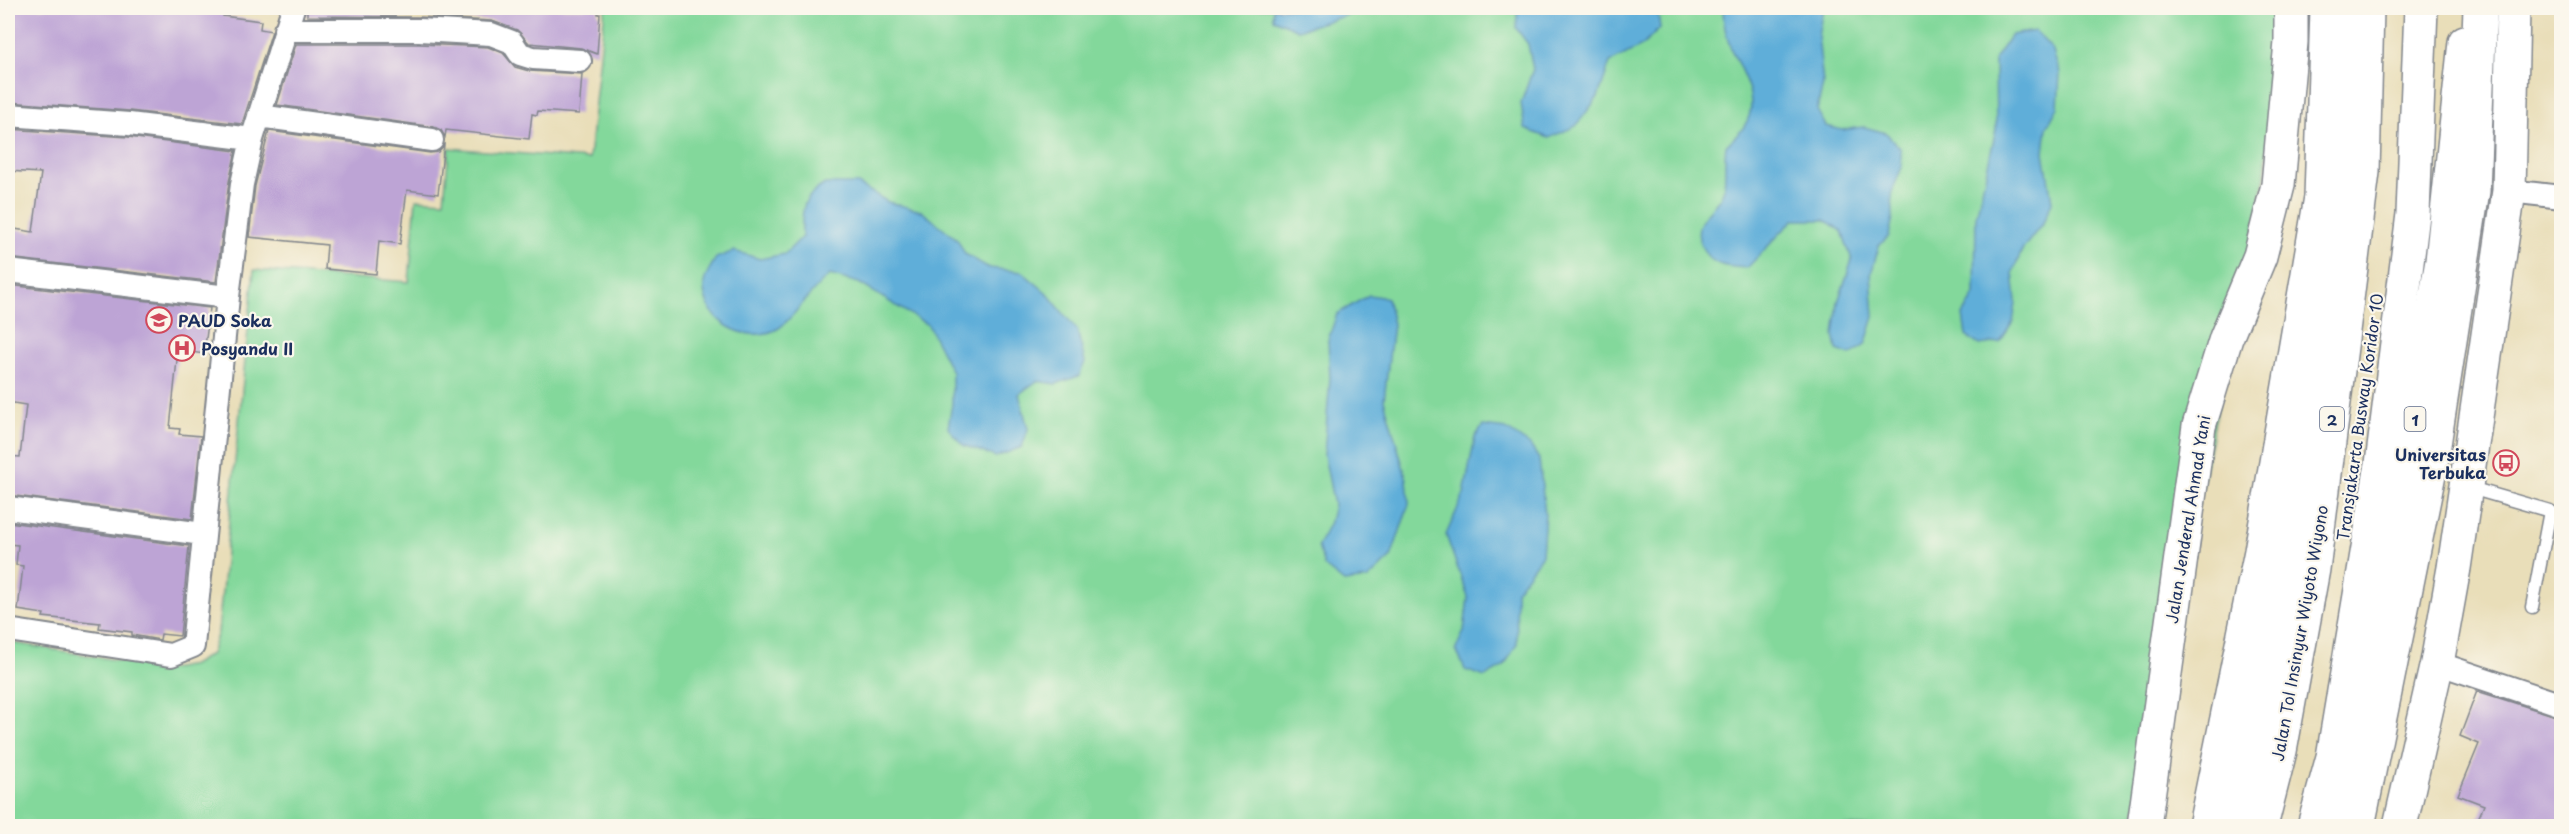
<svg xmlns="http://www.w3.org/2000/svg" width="2569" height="834" viewBox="0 0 2569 834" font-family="'Playpen Sans',sans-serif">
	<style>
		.green { fill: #83d89b; stroke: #4f847c; stroke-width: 1.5 }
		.water { fill: #5faed9; stroke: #3d6e9c; stroke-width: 1.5 }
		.building { fill: #bda4d5 }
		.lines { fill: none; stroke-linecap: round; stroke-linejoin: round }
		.service-casing { stroke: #82868c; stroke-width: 15 }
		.minor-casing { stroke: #82868c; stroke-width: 26 }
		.secondary-casing { stroke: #82868c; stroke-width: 36 }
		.trunk-casing { stroke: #82868c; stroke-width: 36 }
		.motorway-casing { stroke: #82868c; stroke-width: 36 }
		.service { stroke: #fff; stroke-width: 12 }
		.minor { stroke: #fff; stroke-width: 22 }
		.secondary { stroke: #fff; stroke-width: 33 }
		.trunk { stroke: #fff; stroke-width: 33 }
		.motorway { stroke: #fff; stroke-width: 33 }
		.labels { text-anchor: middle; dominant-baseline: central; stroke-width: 4.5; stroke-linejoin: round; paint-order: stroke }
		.shield { fill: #fbf7ec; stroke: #5e6b89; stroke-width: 1.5 }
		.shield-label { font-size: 15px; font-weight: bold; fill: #1b2f5e }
		.poi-label { font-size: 16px; font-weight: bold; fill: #1b2f5e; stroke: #fbf7ec; text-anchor: start }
		.street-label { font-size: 16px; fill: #1b2f5e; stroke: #fbf7ec }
	</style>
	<rect width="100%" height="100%" fill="#fbf7ec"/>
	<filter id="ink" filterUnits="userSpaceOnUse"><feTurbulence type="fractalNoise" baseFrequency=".0167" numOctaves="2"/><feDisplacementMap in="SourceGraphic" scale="12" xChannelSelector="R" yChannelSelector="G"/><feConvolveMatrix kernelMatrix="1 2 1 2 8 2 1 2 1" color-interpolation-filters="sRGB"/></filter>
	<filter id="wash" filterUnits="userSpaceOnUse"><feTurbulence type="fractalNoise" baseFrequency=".008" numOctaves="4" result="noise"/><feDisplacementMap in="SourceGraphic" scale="24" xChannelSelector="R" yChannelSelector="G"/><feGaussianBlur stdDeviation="1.35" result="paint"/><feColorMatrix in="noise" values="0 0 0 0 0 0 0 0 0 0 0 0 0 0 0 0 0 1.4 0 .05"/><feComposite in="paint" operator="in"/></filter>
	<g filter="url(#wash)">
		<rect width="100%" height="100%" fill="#e9deb9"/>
		<path class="green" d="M605 8H2278L2265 176 2132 826H8V642L170 669 193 665 211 654 218 632 254 270 409 282 416 199 444 201 449 148 589 159Z"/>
		<path class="water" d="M1273 8H1370L1298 30 1273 19Z
			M1518 8H1657L1660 28 1642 46 1610 62 1598 97 1576 126 1549 138 1525 129 1521 103 1533 69 1528 44 1516 28Z
			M1723 8H1823L1818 36 1823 84 1817 110 1826 126 1842 130 1864 127 1886 133 1900 148 1902 167 1892 192 1893 217 1889 236 1879 246 1871 274 1874 317 1865 345 1850 355 1837 350 1834 335 1838 302 1852 260 1842 231 1825 220H1793L1747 268C1729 267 1712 267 1703 249 1686 218 1721 209 1724 188 1726 174 1724 160 1726 146 1732 139 1741 133 1745 125 1761 99 1741 73 1731 49 1726 36 1723 22 1723 8Z
			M2035 31 2052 49 2060 73 2058 107 2047 127 2044 152 2052 202 2043 223 2022 250 2013 272 2016 302 2013 322 2000 342 1979 345 1966 336 1963 315 1975 295 1976 217 1996 130 1995 58 2011 35Z
			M825 184H858L888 202 921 211 957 239 965 254 989 268 1022 272 1047 293 1077 330 1085 362 1079 376 1056 384 1037 381 1019 394 1028 429 1022 447 996 457 963 445 948 428 952 404V372L928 325 859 283 830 275C812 288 793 319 779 328 746 347 701 320 704 283 705 275 712 265 716 258L734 251 760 259 785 254 802 237C802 210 800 199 825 184Z
			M1369 295 1387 298 1393 324 1384 400 1407 480 1409 504 1391 557 1368 579 1344 582 1324 566 1318 546 1330 522 1334 505 1324 455 1330 378 1328 340 1337 314Z
			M1483 426 1506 429 1530 445 1539 459 1545 514 1542 555 1516 591 1517 644 1504 666 1485 677 1465 670 1456 649 1464 631 1468 597 1446 535 1464 494 1475 437Z"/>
		<g id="blocks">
			<path class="building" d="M8 8H224L223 16 261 21 260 29 272 31 242 124 130 111 8 102Z
				M307 8H598V14H600L597 54 581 48 529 43 517 30 492 21 420 17 307 16Z
				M296 44H419L488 47 503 53 515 67 529 71 582 74 579 114 538 111 537 115 532 114 529 139 446 130 445 137 441 130 434 127 277 105Z
				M8 129 128 137 236 151 229 182 216 282 8 258V228L33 232 41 173 8 171Z
				M269 131 430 153 438 152 444 145 438 194 407 190 400 244 379 241 376 274 325 269 327 245 249 237 255 186Z
				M8 285 210 308 204 354 178 350 170 428 180 429 179 434 201 436 192 519 8 495V456L20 457 26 405 8 402Z
				M8 522 189 546 180 636 161 634 160 640 132 635V632L99 628 100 623 43 617 44 614 18 610 23 566 16 565 18 545 8 544Z
				M2477 691 2562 718V826H2475L2484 805 2458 795 2479 744 2460 736Z"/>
		</g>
	</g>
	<g filter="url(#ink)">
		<use href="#blocks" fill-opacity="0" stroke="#82868c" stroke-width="1.5"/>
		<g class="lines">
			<g class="service-casing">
				<path id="service" d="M2467 487 2550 511 2532 607"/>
			</g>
			<g class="minor-casing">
				<path id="minor" d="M285 30H419L491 34 512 42 520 54 533 58 580 61
					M8 115 129 124 252 139
					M259 116 432 140
					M2509 191 2562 197
					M8 271 228 297
					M8 508 203 534
					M8 630 171 655 193 646 228 297 242 184 252 139 293 8
					M2437 663 2562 705"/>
			</g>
			<g class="secondary-casing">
				<path id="secondary" d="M2144 826 2199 426 2226 338 2260 256 2278 185 2291 42V8
					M2400 826 2437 663 2454 568 2509 191 2513 8"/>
			</g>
			<g class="trunk-casing">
				<path id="trunk" d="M2233 826 2253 751 2291 539 2342 181 2346 8
					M2336 826 2365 707 2442 261 2465 42"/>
			</g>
			<g class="motorway-casing">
				<path id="motorway" d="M2205 826 2261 551 2321 197 2327 8
					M2261 826 2280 751 2313 569 2363 172 2367 8
					M2314 826 2333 757 2382 464 2413 214 2421 8
					M2358 826 2431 464 2473 191 2480 8"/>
			</g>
			<use href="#service" class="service"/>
			<use href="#minor" class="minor"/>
			<use href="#secondary" class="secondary"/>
			<use href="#trunk" class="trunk"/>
			<use href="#motorway" class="motorway"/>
		</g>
	</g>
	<defs>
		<g id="school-ring" transform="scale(1.35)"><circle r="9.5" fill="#fbf7ec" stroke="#d1495b" stroke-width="1.5"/><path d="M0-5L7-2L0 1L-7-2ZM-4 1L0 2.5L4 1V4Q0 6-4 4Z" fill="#d1495b"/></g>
		<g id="hospital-ring" transform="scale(1.35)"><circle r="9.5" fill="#fbf7ec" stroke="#d1495b" stroke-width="1.5"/><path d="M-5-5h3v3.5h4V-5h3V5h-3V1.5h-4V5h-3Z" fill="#d1495b"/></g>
		<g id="bus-ring" transform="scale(1.35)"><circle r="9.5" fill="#fbf7ec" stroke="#d1495b" stroke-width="1.5"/><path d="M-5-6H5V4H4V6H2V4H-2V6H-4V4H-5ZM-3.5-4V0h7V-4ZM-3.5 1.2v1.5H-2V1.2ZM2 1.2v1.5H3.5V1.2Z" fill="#d1495b"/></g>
	</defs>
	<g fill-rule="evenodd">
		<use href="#school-ring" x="159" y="320"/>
		<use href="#hospital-ring" x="182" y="348"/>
		<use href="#bus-ring" x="2506" y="463"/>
	</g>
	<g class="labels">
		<g class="shield">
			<rect x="2320" y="407" width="24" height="24" rx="4.5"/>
			<rect x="2404.5" y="407" width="21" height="24" rx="4.5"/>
		</g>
		<g class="shield-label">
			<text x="2332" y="419">2</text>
			<text x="2415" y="419">1</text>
		</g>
		<g class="poi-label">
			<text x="178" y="320">PAUD Soka</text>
			<text x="201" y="348">Posyandu II</text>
			<text x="2486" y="454" text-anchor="end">Universitas<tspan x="2486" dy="18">Terbuka</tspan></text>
		</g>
		<g class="street-label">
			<text transform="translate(2359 417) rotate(-82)">Transjakarta Busway Koridor 10</text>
			<text transform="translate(2187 519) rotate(-81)">Jalan Jenderal Ahmad Yani</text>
			<text transform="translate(2299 633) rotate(-80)">Jalan Tol Insinyur Wiyoto Wiyono</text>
		</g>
	</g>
	<rect width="2569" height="834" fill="none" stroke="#fbf7ec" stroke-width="30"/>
</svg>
